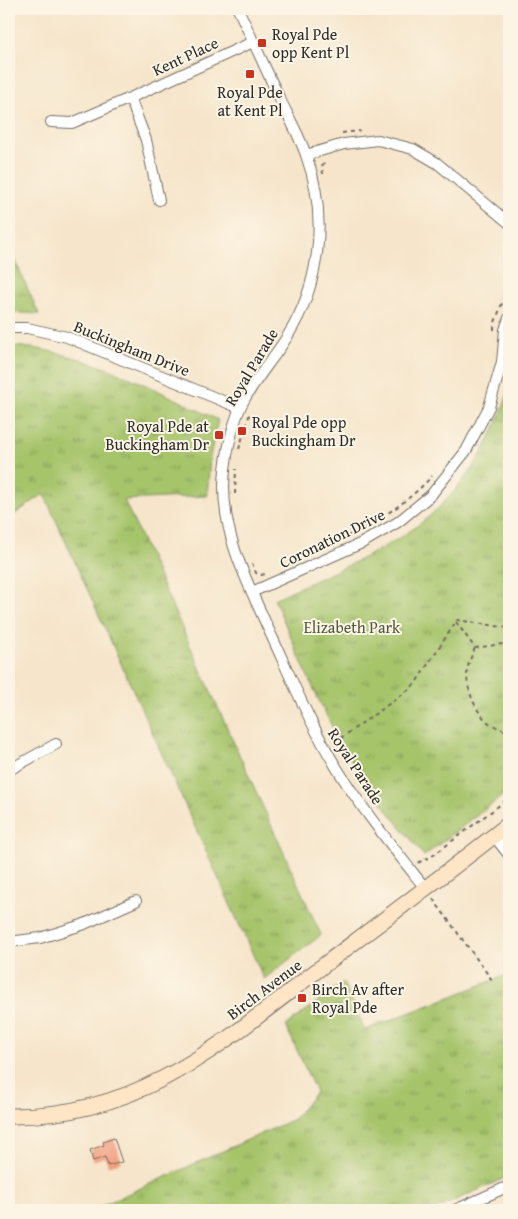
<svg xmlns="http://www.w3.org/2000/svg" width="518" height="1219" viewBox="0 0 518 1219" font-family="'Gentium Book Plus',serif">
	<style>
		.park { fill: url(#park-tufts); stroke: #68784b }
		.building { fill: #f1a080 }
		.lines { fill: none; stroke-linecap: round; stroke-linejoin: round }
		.street-casing { stroke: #726c63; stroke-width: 12 }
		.secondary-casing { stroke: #726c63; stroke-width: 17 }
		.path { stroke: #726c63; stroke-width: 2; stroke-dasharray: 4 4; stroke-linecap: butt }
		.street { stroke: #fff; stroke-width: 10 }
		.secondary { stroke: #fde5c5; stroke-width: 15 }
		.poi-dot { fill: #c8321e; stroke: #fcf5e5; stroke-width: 2 }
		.labels { text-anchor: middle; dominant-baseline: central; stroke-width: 4; stroke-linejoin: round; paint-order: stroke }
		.poi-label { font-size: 16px; fill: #2b2b2b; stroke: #fcf5e5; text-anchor: start }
		.street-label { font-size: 16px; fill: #2b2b2b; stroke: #fcf5e5 }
		.park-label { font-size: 16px; fill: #50593e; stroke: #fcf5e5 }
	</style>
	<defs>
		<pattern id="park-tufts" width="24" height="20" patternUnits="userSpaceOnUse" patternTransform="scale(1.25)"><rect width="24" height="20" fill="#a6c46b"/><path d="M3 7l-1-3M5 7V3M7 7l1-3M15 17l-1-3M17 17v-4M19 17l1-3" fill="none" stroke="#879f58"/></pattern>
	</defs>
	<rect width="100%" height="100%" fill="#fcf5e5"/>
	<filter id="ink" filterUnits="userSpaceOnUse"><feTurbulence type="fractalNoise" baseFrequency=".02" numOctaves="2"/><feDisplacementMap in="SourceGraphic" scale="10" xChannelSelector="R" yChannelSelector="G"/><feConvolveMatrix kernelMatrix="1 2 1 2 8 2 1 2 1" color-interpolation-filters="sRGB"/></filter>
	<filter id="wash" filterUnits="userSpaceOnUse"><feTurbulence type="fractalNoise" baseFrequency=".0096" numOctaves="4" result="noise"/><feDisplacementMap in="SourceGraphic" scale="20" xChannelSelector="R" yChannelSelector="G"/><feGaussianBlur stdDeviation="1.12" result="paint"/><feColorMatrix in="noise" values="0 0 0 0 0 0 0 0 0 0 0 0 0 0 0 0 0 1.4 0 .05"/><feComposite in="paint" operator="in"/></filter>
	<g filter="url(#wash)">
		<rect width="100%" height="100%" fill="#f6e5cb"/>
		<path class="park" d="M9 247 39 314 9 312Z
			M9 346C79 348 155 389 218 420L210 457 207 496 124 500 321 935 264 979 44 494 9 518Z
			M509 389V791L424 856C399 824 372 793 350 758 319 708 298 652 274 599 316 579 361 562 401 537 454 504 492 449 509 389Z
			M509 974V1176L434 1210H92L294 1119 316 1092 286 1026 343 982 365 1030Z"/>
		<g id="blocks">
			<path class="building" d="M114 1138 122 1162 108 1166 105 1157 93 1161 90 1150 104 1145 103 1142Z"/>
		</g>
	</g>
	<g filter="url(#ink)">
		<use href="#blocks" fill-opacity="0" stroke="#726c63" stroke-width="1"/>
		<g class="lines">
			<g class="street-casing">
				<path id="street" d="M238 9C252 38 265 68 279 97 288 116 299 135 306 155 328 215 321 283 287 337 272 361 253 381 241 406 231 427 224 465 224 487 224 538 247 581 267 626 290 675 310 725 338 770 364 812 395 850 425 888
					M130 98 146 140 159 200
					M51 122 72 123 130 98 253 42
					M306 155 344 144 378 140 413 149 437 163 509 223
					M9 328H27L67 337 240 408
					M252 592 362 543 398 522 431 495 466 451 489 407 502 362 505 330 509 318
					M9 770 56 744
					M494 836 509 855
					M9 942 40 938 82 925 136 901
					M455 1210 509 1186"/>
			</g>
			<g class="secondary-casing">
				<path id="secondary" d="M9 1116C144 1118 228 1038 328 962 389 916 449 871 509 824"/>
			</g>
			<path class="path" d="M342 133 360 131
				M323 174 322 166 326 160
				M494 330V325L509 285
				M239 449 250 413
				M235 494 236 469
				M318 550C360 531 400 511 432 476
				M252 563 256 573 261 575 268 573
				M456 622 475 648
				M475 648C471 657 467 666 467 675 467 691 476 712 488 722 494 727 502 729 509 732
				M475 648 509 643
				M334 743 410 689 417 681 457 620 509 628
				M418 863 425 859 431 857 509 798
				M433 899 492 980"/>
			<use href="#street" class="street"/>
			<use href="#secondary" class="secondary"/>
		</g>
	</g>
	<g class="poi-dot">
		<rect x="257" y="38" width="10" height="10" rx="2.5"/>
		<rect x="245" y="69" width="10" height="10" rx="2.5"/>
		<rect x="237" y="426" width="10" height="10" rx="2.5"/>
		<rect x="214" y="430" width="10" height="10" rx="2.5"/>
		<rect x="297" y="993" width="10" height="10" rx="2.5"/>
	</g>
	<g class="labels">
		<g class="poi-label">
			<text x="272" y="34">Royal Pde<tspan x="272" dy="18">opp Kent Pl</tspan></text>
			<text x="250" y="92" text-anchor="middle">Royal Pde<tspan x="250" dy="18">at Kent Pl</tspan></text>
			<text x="252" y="422">Royal Pde opp<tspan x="252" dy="18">Buckingham Dr</tspan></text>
			<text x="209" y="426" text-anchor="end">Royal Pde at<tspan x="209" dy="18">Buckingham Dr</tspan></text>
			<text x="312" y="989">Birch Av after<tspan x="312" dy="18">Royal Pde</tspan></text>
		</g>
		<g class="street-label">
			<text transform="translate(185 56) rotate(-25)">Kent Place</text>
			<text transform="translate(132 348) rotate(22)">Buckingham Drive</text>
			<text transform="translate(251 367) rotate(-59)">Royal Parade</text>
			<text transform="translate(332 538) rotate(-26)">Coronation Drive</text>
			<text transform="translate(356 766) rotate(57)">Royal Parade</text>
			<text transform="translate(264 989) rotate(-37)">Birch Avenue</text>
		</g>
		<g class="park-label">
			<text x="352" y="627">Elizabeth Park</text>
		</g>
	</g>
	<rect width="518" height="1219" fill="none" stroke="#fcf5e5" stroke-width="30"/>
</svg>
